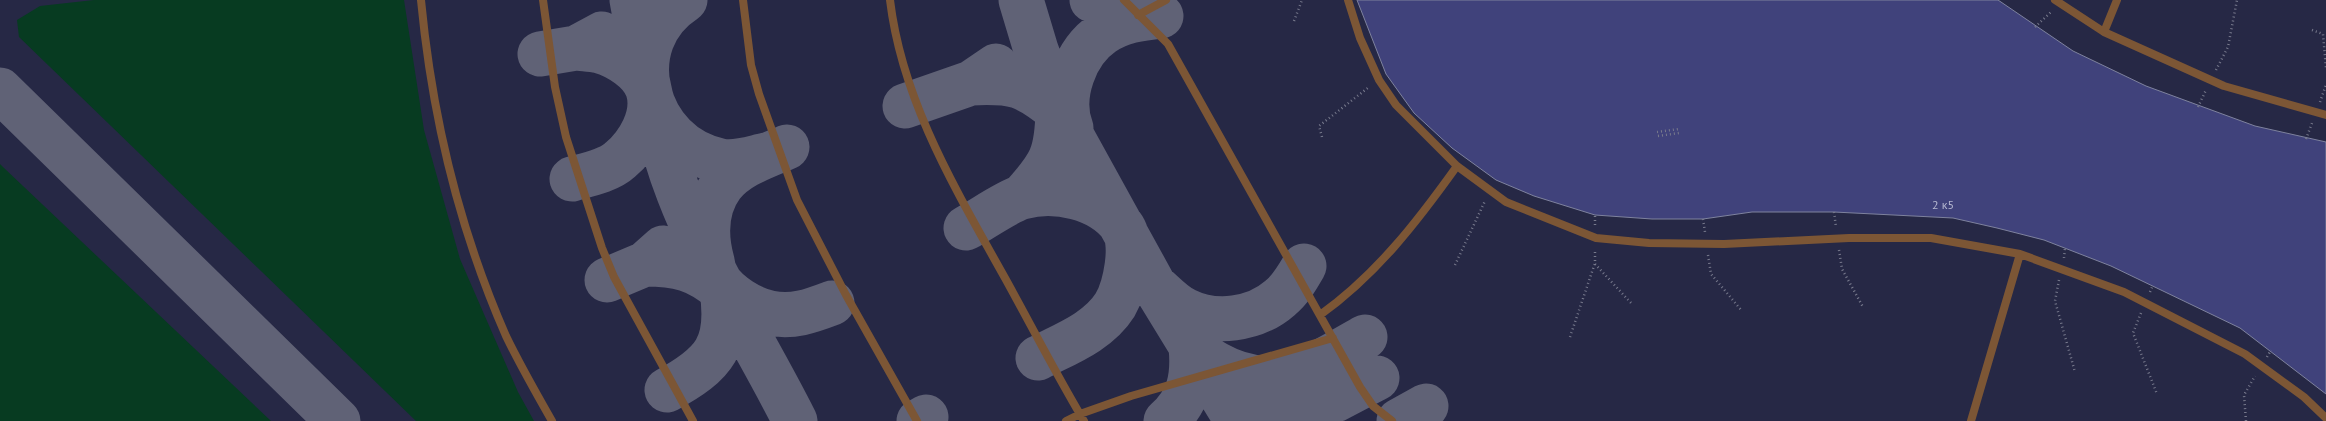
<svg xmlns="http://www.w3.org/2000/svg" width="2326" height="421" viewBox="0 0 2326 421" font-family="'PT Sans',sans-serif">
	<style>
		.built { fill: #262845 }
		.green { fill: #073b21 }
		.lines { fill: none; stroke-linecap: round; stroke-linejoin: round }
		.taxiway { stroke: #606276; stroke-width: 45 }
		.building { fill: #40427b; stroke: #7e829e }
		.path { stroke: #77798c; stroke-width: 2.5; stroke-dasharray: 1 3; stroke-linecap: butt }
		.lane { stroke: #7c5635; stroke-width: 8 }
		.labels { text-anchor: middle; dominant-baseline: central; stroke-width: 3; stroke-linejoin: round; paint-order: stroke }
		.number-label { font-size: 12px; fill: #b5b7d0 }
	</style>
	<rect width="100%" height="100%" fill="#1f2138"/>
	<path class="built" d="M0 0H2326V421H0Z"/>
	<path class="green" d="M94 0H404L424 130 460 259 518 392 534 421H416L19 37 17 20 40 6Z
		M0 164 4 168 271 421H0Z"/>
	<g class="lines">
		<path class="taxiway" d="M632 0C644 65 655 132 679 194 710 274 757 345 795 421
			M685 0C618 43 644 146 721 161 735 164 752 158 766 155
			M1021 0 1036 50 1058 111 1155 287 1237 421
			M1092 0 1157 15
			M540 54 576 48 602 34
			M971 83C1014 81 1025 84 1058 111 1057 155 1051 165 1022 197
			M0 90 338 421
			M905 106 971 83 996 66
			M1071 128C1059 96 1075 52 1103 33 1120 21 1141 18 1161 16
			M787 147C764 157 738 165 722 185 705 208 705 235 712 261 713 266 714 273 717 278 728 295 751 309 770 313 792 318 811 311 832 303
			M572 179C586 175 608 171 620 160 638 145 656 116 648 90 642 71 618 56 600 51 592 49 583 49 576 48
			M966 228C981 220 1006 202 1022 197 1055 188 1100 197 1122 226 1135 243 1125 288 1115 305 1098 332 1065 344 1038 358
			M645 264C678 264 697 269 722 290 730 345 715 364 667 390
			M607 280 645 264 663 248
			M1156 287C1165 295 1174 305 1185 310 1215 325 1255 320 1280 298 1291 289 1297 278 1304 266
			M1193 349C1264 400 1297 376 1365 337
			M1217 388 1238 401 1260 411 1293 417 1335 400 1377 378
			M919 421 926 417
			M1166 421C1189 401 1194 377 1191 347
			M1399 421 1426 406"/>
	</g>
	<path class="building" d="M1357 0H1998L2073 51 2146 86 2255 126 2326 142V394L2240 328 2111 266 2044 240 1997 228 1953 218 1834 212H1752L1703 219H1652L1595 215 1534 196 1496 180 1452 148 1414 113 1386 74Z"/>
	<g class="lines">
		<path class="path" d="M1294 21 1302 0
			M2035 27 2051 12
			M2312 30 2323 34 2326 68
			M2216 70 2228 47 2237 0
			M2320 102 2326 85
			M2198 107 2206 90
			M1657 132 1679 129
			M1658 136 1679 133
			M1322 137 1319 126 1369 87
			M2306 139 2312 123
			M1834 212 1836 227
			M1703 219 1705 232
			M1595 225V215
			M1839 250 1842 269 1863 307
			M1708 255 1711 274 1742 311
			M2064 258 2065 248
			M1595 264 1632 304
			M1455 265 1485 201
			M2059 280 2055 301 2075 372
			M2150 292 2153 285
			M2141 313 2133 333 2157 394
			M1570 337 1595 263V250
			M2267 357 2271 350
			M2246 421 2244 395 2255 376"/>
		<path class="lane" d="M421 0C432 116 459 229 506 336 520 365 536 393 552 421
			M543 0 555 87 566 137 602 248 614 277 693 421
			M743 0 751 65 759 94 797 200 846 295 917 421
			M890 0C902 101 956 190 1005 278 1031 325 1056 374 1084 421
			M1124 0 1168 44 1360 387 1373 406 1392 421
			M1348 0 1360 38 1379 80 1396 105 1457 166 1506 202 1596 238 1649 243 1724 244 1849 238H1931L2020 254 2124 292 2245 354 2304 397 2326 418
			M2055 0 2104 32 2224 86 2326 115
			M1138 15 1166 0
			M2104 32 2117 0
			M1320 315C1376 275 1417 222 1457 166
			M1066 421 1080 414 1131 396 1333 338
			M1971 421 2020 254"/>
	</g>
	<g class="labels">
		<g class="number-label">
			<text x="1943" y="204">2 к5</text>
		</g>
	</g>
</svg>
